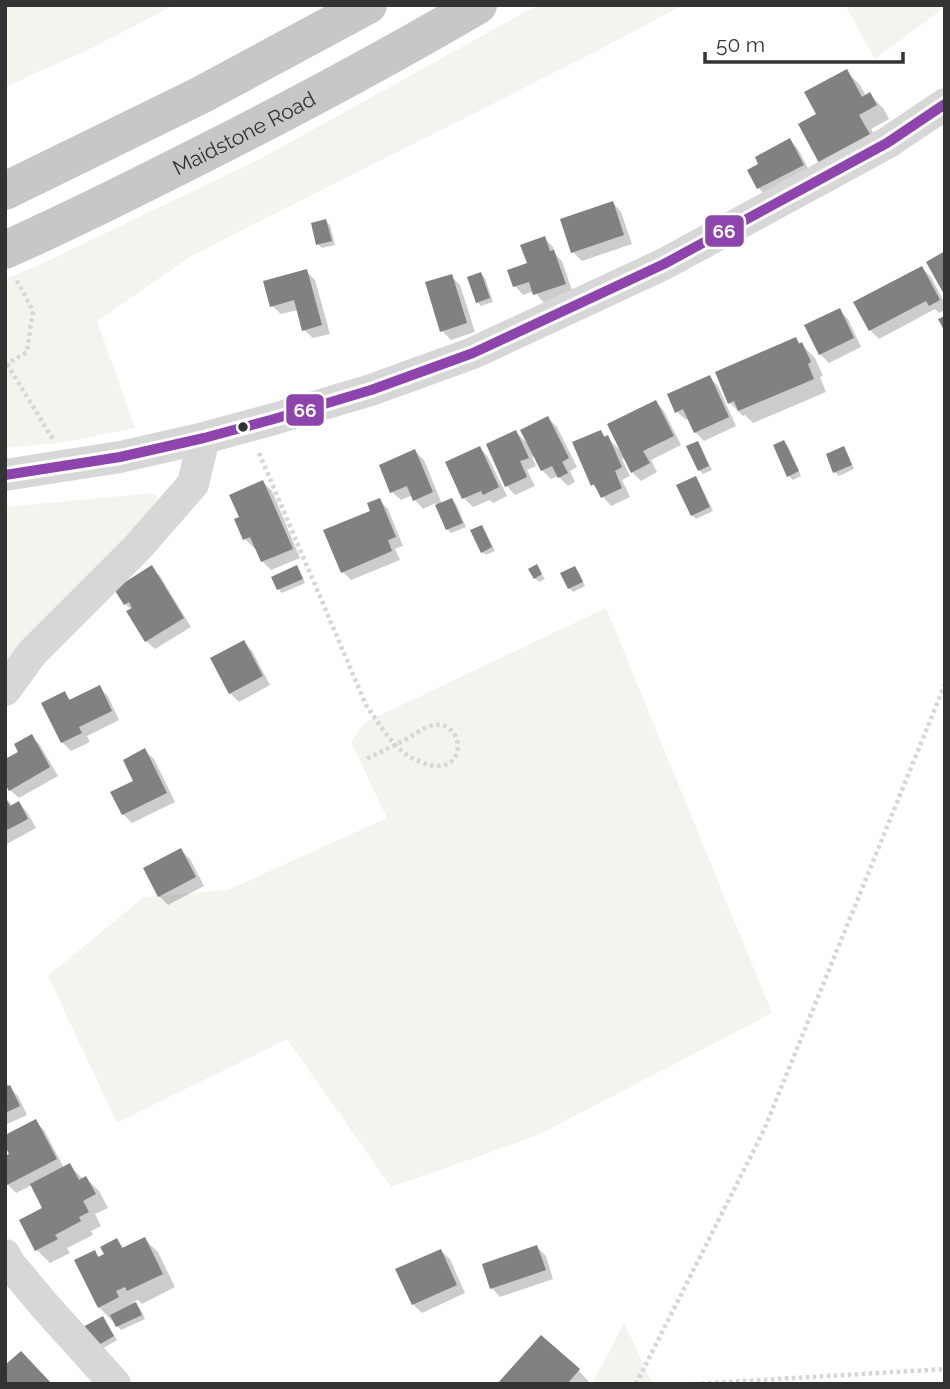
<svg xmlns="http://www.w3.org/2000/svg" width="950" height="1389" viewBox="0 0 950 1389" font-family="Raleway,sans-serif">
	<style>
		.green { fill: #f1f5ed }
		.shadow { fill: #0003 }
		.building { fill: #818181 }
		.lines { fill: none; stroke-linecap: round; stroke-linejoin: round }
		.path { stroke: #d6d6d6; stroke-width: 4.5; stroke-dasharray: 3.5 3.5; stroke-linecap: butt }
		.minor { stroke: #d7d7d7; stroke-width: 32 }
		.trunk { stroke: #c7c7c7; stroke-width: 38 }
		.bus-1-casing { stroke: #fff; stroke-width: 16 }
		.bus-1 { stroke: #8e44ad; stroke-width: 10 }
		.bus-dot { fill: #333; stroke: #fff; stroke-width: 2.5 }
		.labels { text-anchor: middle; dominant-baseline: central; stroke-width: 7; stroke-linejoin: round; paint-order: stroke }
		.street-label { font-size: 21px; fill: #333; stroke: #fff }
		.line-badge { stroke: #fff; stroke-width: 2.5 }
		.badge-label { font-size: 19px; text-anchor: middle; font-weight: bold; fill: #fff }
	</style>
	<rect width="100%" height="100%" fill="#fff"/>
	<path class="green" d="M5 5H174L94 47 5 87Z
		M538 5H683L591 54 193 255 97 321 135 428 59 443 5 448V279L41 264 260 159Z
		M845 5H945V7L875 59Z
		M153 493 168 508 5 683V507Z
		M606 608 772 1013 536 1136 391 1187 287 1039 117 1123 48 976 144 897 228 890 387 818 351 742 366 722Z
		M624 1323 653 1384H592Z"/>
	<path class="shadow" d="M846 71 860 85 866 96 870 95 883 108 889 119 871 129 883 150 819 115Z
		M790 140 798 149 811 174 767 197 759 188 761 165Z
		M613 203 621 212 632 244 582 261 573 252Z
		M326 221 330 225 335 245 322 248 318 244Z
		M544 238 553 247 556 255 562 261 573 293 544 303 534 291 523 295 515 286Z
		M922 268 931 277 945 304V310L939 313 935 309 879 339 870 330Z
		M306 271 315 280 330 334 313 338 304 330 298 310 281 314 272 306Z
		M481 274 485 278 493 302 481 306 477 302Z
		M451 276 460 285 475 332 451 340 442 331Z
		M839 310 848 319 861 347 829 363 820 354Z
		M796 339 815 358 823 376 820 377 826 392 753 423 745 415 743 416 730 403Z
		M709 377 718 386 736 426 704 441 695 432 689 418 686 420 677 412Z
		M656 402 664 411 681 445 651 460 657 472 641 481 632 472 625 458 622 459 630 476 622 480 630 497 611 506 593 485 601 432 620 450Z
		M548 418 557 427 577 467 570 471 575 482 568 486 558 476 551 479 542 470 535 456 532 457 536 466 527 470 535 486 515 495 507 486 516 432 529 445Z
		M784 442 788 446 801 476 793 480 789 476Z
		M697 443 701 447 712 470 703 474 699 470Z
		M480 448 488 457 507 496 493 503 490 500 473 507 464 498 448 463Z
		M843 448 847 452 854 469 839 476 835 472Z
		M415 451 424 460 442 504 452 500 456 504 466 527 451 533 447 529 436 503 423 509 415 500 413 495 401 500 392 492Z
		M695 478 699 482 713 511 696 519 692 515Z
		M263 482 272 491 300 558 271 570 262 561 256 547 254 548 245 539 236 520 241 518Z
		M379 500 388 509 403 546 395 549 400 560 351 580 343 572Z
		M481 527 485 531 495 551 486 555 482 552Z
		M536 566 545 579 539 582 535 578Z
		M296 567 300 571 305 583 282 593 278 589Z
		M151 568 160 576 191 627 155 649 146 641 132 610 125 604Z
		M575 568 579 572 585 586 573 592 569 588Z
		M244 642 252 651 270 685 239 702 230 693Z
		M99 688 108 696 119 720 87 736 90 742 71 751 62 742 65 694 72 701Z
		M31 736 40 745 58 776 19 798 10 790 21 752Z
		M145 751 154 759 175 802 132 823 123 814Z
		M5 796 13 807 19 803 27 812 36 828 5 845Z
		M181 850 190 859 204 886 168 905 159 896Z
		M5 1079 9 1087 18 1096 27 1115 5 1125Z
		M35 1121 44 1130 64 1168 70 1166 83 1179 86 1178 99 1191 108 1208 95 1214 101 1226 91 1231 93 1235 67 1248 70 1253 50 1263 37 1250 44 1208 32 1185 16 1193 7 1184 12 1154Z
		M144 1239 158 1252 175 1287 142 1304 138 1300 133 1302 140 1308 145 1319 121 1330 99 1307 95 1252 100 1258 106 1255 117 1240 125 1249Z
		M537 1247 546 1256 553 1279 500 1297 492 1288Z
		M441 1251 450 1259 465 1293 422 1313 413 1304Z
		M103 1318 117 1340 100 1350 96 1346Z
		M578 1370 591 1384H499Z"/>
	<path class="building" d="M847 69 862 97 870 92 877 105 859 115 871 136 819 163 798 124 816 114 804 92Z
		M790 138 804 165 757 189 747 170 758 164 755 157Z
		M613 201 624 235 571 253 560 219Z
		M326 219 332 241 316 245 311 223Z
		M545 236 550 251 554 250 566 284 533 295 529 282 513 287 507 270 527 263 520 245Z
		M945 251V296L926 262Z
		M922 266 940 300 929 306 926 301 869 331 853 302Z
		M307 269 322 325 302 331 294 300 270 307 263 281Z
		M481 272 490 298 476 303 467 277Z
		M452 274 467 323 440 332 425 282Z
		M840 308 854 338 819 355 804 325Z
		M945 316V332L938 319Z
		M796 337 799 344 802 342 811 362 808 364 814 379 738 411 734 401 728 404 715 372Z
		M710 375 729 417 694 433 683 409 675 413 667 394Z
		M656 400 674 436 643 451 650 463 631 473 607 424Z
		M548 416 569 458 562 462 568 473 558 478 552 466 541 471 520 430Z
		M516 430 529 458 520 461 527 477 505 487 486 444Z
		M601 430 604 437 608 435 622 467 615 471 622 488 601 498 594 484 591 486 572 442Z
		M784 440 799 471 787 477 773 445Z
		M698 441 709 466 698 471 686 446Z
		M480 446 499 487 483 495 481 491 462 499 445 462Z
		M844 446 852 465 833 473 826 454Z
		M415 449 433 492 413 501 407 486 390 493 379 465Z
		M696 476 710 507 691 516 676 485Z
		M263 480 293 549 261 562 250 537 243 540 234 519 239 517 229 495Z
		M380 498 396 537 388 540 392 551 341 573 323 530 370 511 367 503Z
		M452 498 463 523 446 530 435 505Z
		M482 525 492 547 481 553 470 530Z
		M537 564 542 574 534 579 528 569Z
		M152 565 184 618 145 642 126 611 132 608 129 602 124 605 114 589Z
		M297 565 303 579 277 590 271 577Z
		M575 566 583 582 568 589 560 573Z
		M244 640 263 676 229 694 210 658Z
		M100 685 112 711 79 727 82 733 61 743 41 703 65 691 69 700Z
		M32 734 50 767 9 791 5 784V759L18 752 14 744Z
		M145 748 167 793 122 815 110 792 133 781 123 760Z
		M5 797 10 806 19 801 28 819 5 831Z
		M181 848 196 877 158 897 143 868Z
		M10 1085 20 1106 5 1113V1087Z
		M36 1119 57 1159 5 1186V1156L9 1154 5 1146V1135Z
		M70 1163 79 1180 86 1176 96 1194 83 1201 89 1212 79 1217 81 1221 55 1235 58 1239 35 1251 19 1220 42 1208 30 1184Z
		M145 1237 163 1274 127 1291 125 1287 116 1291 119 1297 98 1308 74 1260 95 1250 98 1257 104 1254 100 1247 117 1238 122 1248Z
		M537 1245 546 1270 490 1289 482 1264Z
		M441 1249 457 1285 412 1305 395 1269Z
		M136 1302 142 1315 116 1327 110 1315Z
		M103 1316 114 1336 95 1347 83 1327Z
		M541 1335 580 1369 567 1384H497Z
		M21 1351 52 1384H9L5 1380V1365Z"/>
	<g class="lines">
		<path class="path" d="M7 364 54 441
			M5 365 27 352 33 311 15 277
			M259 453 366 705C378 722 389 742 407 755 411 758 416 760 421 762 467 782 468 721 434 725 426 726 417 733 410 737 395 745 381 752 366 759
			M636 1384 764 1130 945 684
			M694 1384 945 1369"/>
		<path class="minor" d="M5 475 120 457 204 438 274 419 371 390 473 353 664 264 887 143 945 104
			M5 690 32 653 138 547 193 484 204 438
			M5 1255 9 1263 44 1305 115 1384"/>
		<g class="trunk">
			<path d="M5 191 201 95 368 5"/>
			<path id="s1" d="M5 250C70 221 134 189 197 157 292 109 386 59 478 5"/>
		</g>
		<g class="bus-1-casing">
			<path id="bus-1" d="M5 475 120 457 204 438 274 419 371 390 473 353 664 264 887 143 945 104"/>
		</g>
		<use href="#bus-1" class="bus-1"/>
	</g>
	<circle class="bus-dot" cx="243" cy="427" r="6"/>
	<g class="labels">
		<g class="street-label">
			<text stroke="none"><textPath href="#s1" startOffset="266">Maidstone Road</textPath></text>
		</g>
	</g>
	<g class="line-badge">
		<rect x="704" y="214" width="41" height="34" rx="7" fill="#8e44ad"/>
		<rect x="285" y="393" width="40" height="34" rx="7" fill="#8e44ad"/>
	</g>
	<g class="badge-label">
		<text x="724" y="238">66</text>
		<text x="305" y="417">66</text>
	</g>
	<rect width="950" height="1389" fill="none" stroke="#333333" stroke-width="14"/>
	<path d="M705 52v10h198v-10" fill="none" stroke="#333333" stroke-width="3.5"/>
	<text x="716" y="52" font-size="21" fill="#333333" stroke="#ffffff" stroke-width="5" paint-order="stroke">50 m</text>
</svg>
